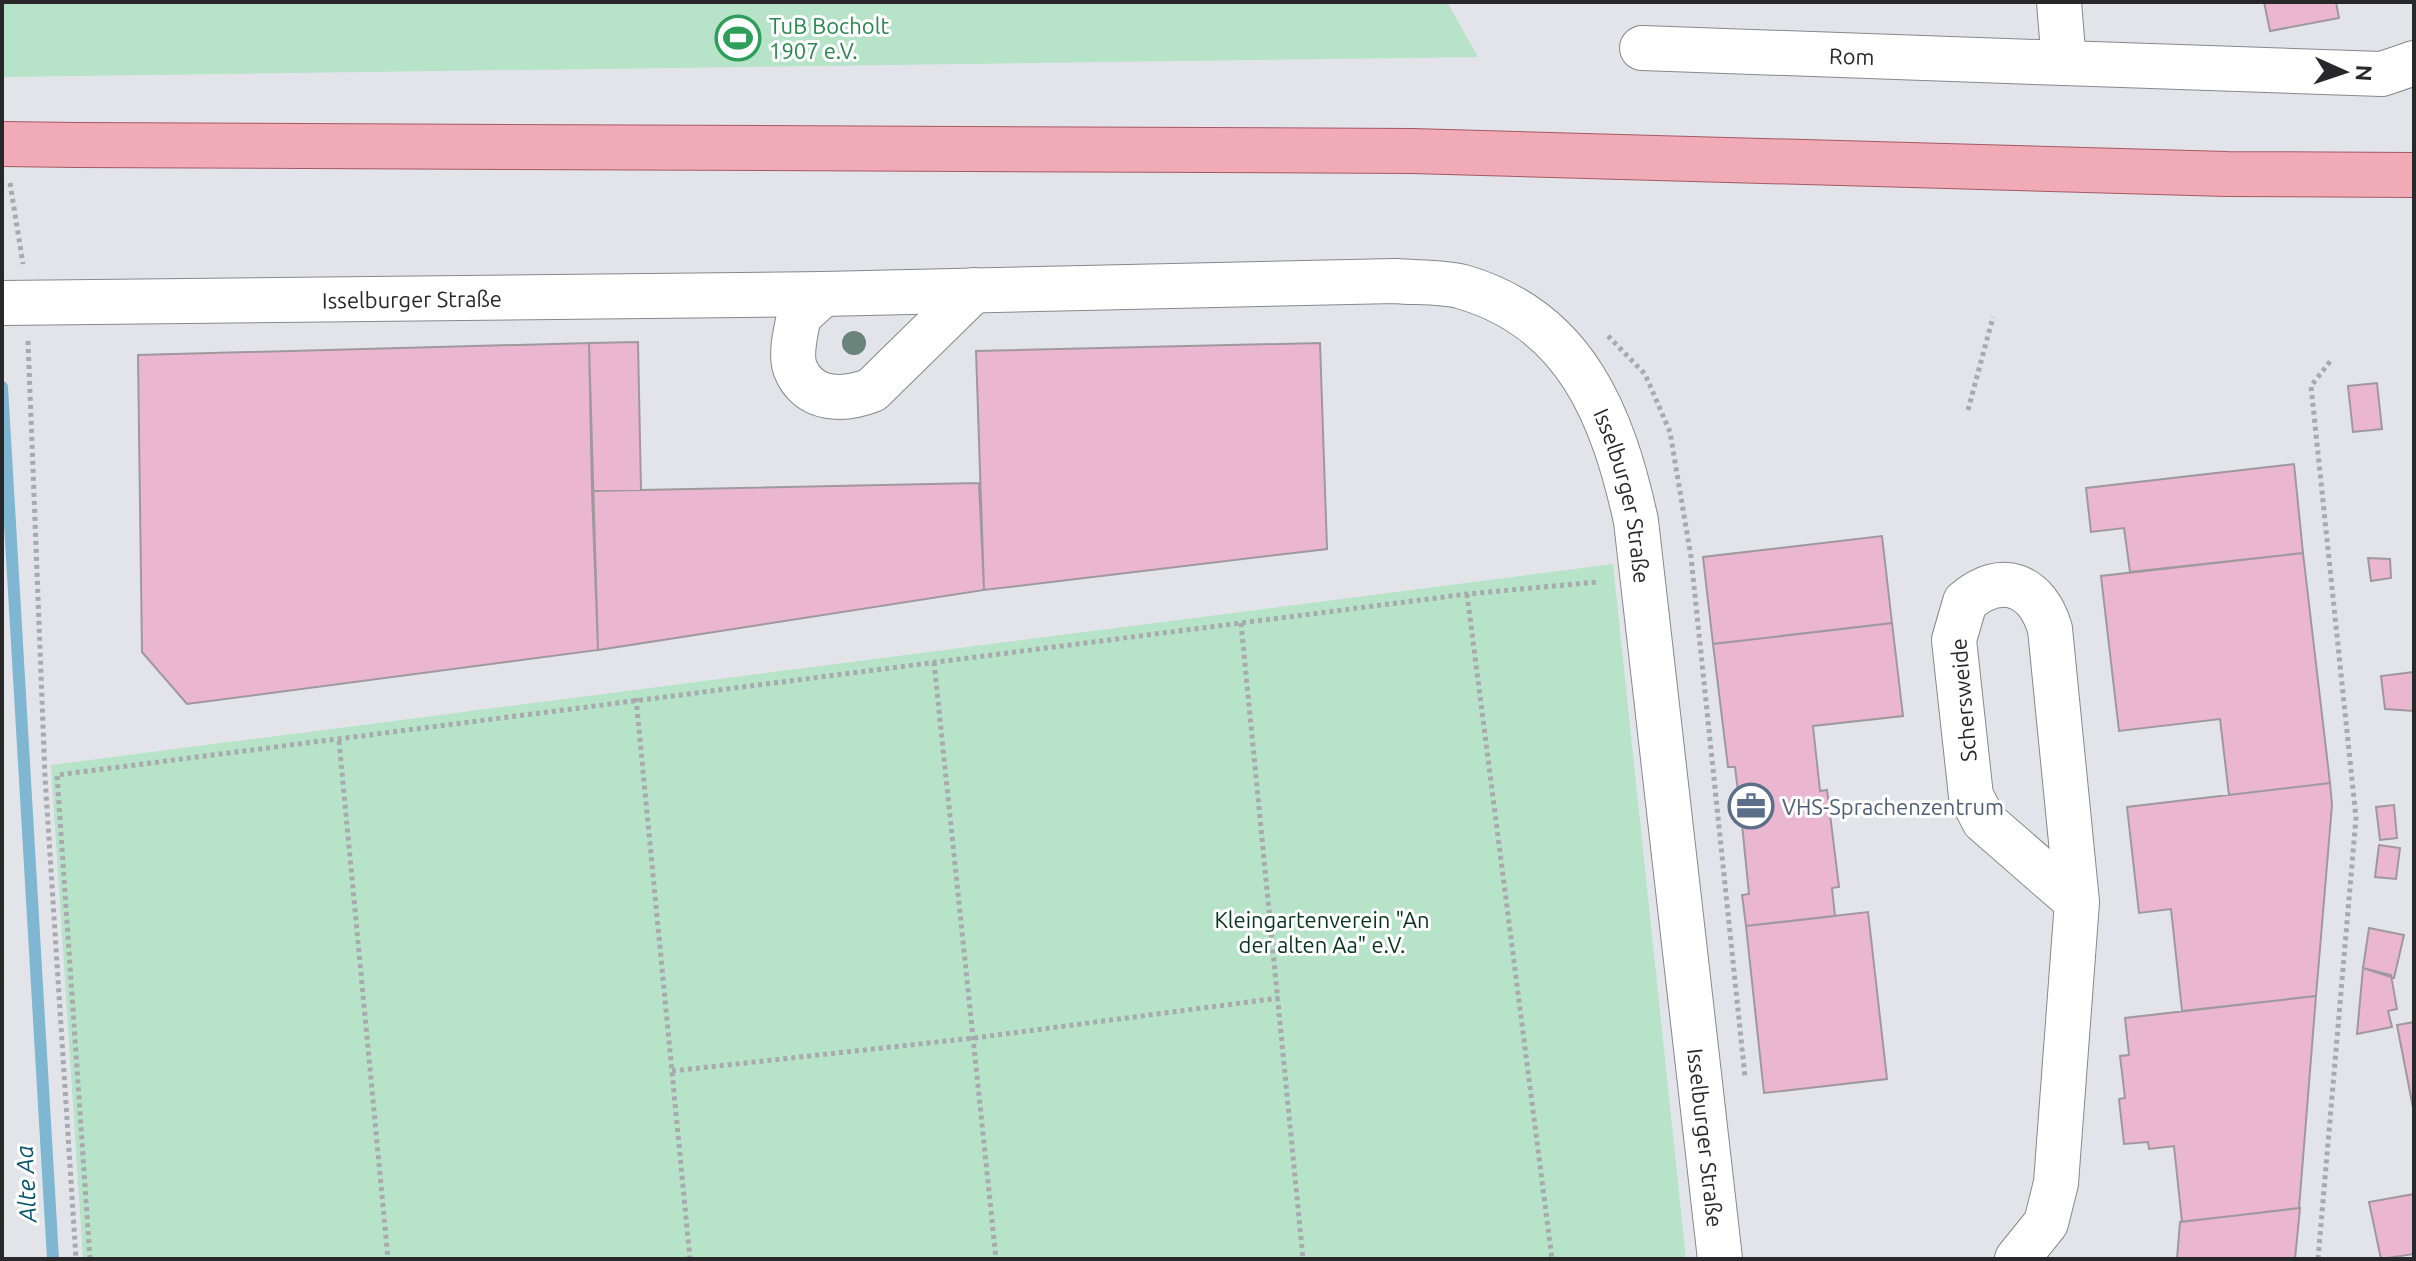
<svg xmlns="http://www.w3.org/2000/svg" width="2416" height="1261" viewBox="0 0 2416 1261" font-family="Ubuntu,sans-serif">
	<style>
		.green { fill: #b7e3c9 }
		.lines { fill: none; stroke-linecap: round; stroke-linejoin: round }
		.stream { stroke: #7fb7d2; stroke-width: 12 }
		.building { fill: #ebb6d0; stroke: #9f999c; stroke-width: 2 }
		.minor-casing { stroke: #87888d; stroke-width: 46 }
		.major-casing { stroke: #a45966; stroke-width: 46 }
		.path { stroke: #a9aaaf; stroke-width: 5; stroke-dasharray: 4 4; stroke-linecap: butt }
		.minor { stroke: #fff; stroke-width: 44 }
		.major { stroke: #f0abb6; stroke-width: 44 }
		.major-bridge-casing { stroke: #a45966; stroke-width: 46; stroke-linecap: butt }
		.major-bridge { stroke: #f0abb6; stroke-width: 44 }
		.tree { fill: #6a837b }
		.labels { text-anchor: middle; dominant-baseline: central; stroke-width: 6; stroke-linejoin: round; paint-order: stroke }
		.leisure-label { font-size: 22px; fill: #27864d; stroke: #fff; text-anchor: start }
		.street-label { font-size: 22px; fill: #28282b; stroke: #fff }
		.service-label { font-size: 22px; fill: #4e5e75; stroke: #fff; text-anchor: start }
		.park-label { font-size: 22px; fill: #073420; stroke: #fff }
		.water-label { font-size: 24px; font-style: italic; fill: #06546f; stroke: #fff }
	</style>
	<rect width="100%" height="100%" fill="#e3e4ea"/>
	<path class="green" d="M2 2H1447L1478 57 2 77Z
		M1613 564 1686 1259H83L51 765Z"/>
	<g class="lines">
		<path class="stream" d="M2 387 53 1259"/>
	</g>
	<path class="building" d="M2264 2H2336L2339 18 2270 31Z
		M638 342 641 490 592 491 589 343Z
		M589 343 598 650 187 704 142 652 138 355Z
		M1320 343 1327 549 984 590 976 351Z
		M2377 383 2382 429 2353 432 2348 386Z
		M2294 464 2303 553 2130 572 2124 528 2091 532 2086 488Z
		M979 483 984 590 598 650 592 491Z
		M1882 536 1892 623 1713 644 1703 557Z
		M2303 553 2330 783 2229 795 2220 719 2119 731 2101 576Z
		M2368 558 2390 559 2391 578 2371 581Z
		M1892 623 1903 716 1813 726 1820 791 1827 790 1839 887 1832 888 1835 916 1746 926 1742 895 1749 894 1741 814 1733 808 1739 800 1735 767H1728L1713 644Z
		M2414 672V711L2385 709 2381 676Z
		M2330 783 2332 805 2316 996 2182 1011 2171 909 2139 913 2127 807Z
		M2394 805 2397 838 2380 840 2376 807Z
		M2379 845 2400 848 2396 879 2375 877Z
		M1868 912 1887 1079 1764 1093 1746 926Z
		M2369 928 2404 935 2394 978 2363 968Z
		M2363 968 2391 975 2397 1009 2388 1011 2392 1027 2357 1034Z
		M2316 996 2299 1208 2182 1222 2174 1146 2149 1149 2148 1142 2124 1144 2119 1099 2125 1098 2120 1056 2129 1055 2125 1018Z
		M2414 1022V1113L2397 1025Z
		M2414 1194V1254L2381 1259 2369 1202Z
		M2300 1208 2295 1259H2177L2180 1222Z"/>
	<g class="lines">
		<g class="minor-casing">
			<g id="minor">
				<path d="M2059 2 2064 63 2382 74 2414 63"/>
				<path id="s1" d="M1642 48 2064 63"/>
				<path d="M823 294 799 316C796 331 790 353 795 368 808 402 844 401 872 390L974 290"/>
				<path id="s2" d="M2 303 823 294 1395 281C1416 283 1442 281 1463 287 1576 320 1613 416 1636 521L1720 1259"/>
				<path d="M2017 1259 2046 1223 2056 1183 2077 902 2050 629C2037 585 2002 570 1965 602L1954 640 1971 796 1984 821 2077 902"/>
			</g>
		</g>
		<g class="major-casing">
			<path id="major" d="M76 145 1412 151 2227 174 2414 175"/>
		</g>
		<path class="path" d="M10 183 23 264
			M1608 336 1645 374 1670 432 1691 557 1745 1077
			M28 341 45 777 76 1259
			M1968 410 1993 317
			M1467 594 1552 1259
			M1241 623 1303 1259
			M934 662 996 1259
			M636 698 690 1259
			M339 741 388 1259
			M672 1071 974 1038 1279 998
			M90 1259 57 775 1467 594 1597 582
			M2318 1259 2356 818 2311 386 2332 359"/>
		<use href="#minor" class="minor"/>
		<use href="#major" class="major"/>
		<g class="major-bridge-casing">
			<path id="major-bridge" d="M2 144 76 145"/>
		</g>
		<use href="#major-bridge" class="major-bridge"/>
	</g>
	<circle class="tree" cx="854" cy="343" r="12"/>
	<defs>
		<g id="stadium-ring" transform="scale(2.3)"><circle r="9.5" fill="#fff" stroke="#2e9e5b" stroke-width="1.5"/><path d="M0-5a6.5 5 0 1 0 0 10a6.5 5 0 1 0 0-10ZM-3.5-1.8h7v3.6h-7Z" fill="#2e9e5b"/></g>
		<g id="office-ring" transform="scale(2.3)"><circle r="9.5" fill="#fff" stroke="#5c6f8a" stroke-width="1.5"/><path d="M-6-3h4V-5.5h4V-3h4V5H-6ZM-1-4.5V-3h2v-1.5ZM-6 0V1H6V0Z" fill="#5c6f8a"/></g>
	</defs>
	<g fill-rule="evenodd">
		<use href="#stadium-ring" x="738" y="38"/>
		<use href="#office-ring" x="1751" y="806"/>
	</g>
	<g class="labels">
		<g class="leisure-label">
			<text x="769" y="25">TuB Bocholt<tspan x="769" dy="25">1907 e.V.</tspan></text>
		</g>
		<g class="street-label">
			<text stroke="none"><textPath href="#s1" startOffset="210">Rom</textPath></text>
			<text stroke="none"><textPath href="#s2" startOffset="410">Isselburger Straße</textPath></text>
			<text stroke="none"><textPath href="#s2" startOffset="1742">Isselburger Straße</textPath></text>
			<text transform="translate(1963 700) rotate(-95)">Schersweide</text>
			<text stroke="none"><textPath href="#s2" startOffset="2390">Isselburger Straße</textPath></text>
		</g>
		<g class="service-label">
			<text x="1782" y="806">VHS-Sprachenzentrum</text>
		</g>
		<g class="park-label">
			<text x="1322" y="919">Kleingartenverein "An<tspan x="1322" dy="25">der alten Aa" e.V.</tspan></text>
		</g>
		<g class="water-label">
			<text transform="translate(26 1184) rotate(-93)">Alte Aa</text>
		</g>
	</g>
	<rect width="2416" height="1261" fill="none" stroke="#28282b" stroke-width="8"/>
	<g transform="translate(2344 72) rotate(93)" stroke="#ffffff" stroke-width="6" paint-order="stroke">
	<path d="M0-6L14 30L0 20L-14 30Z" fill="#28282b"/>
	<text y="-12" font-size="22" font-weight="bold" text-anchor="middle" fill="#28282b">N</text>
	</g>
</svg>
